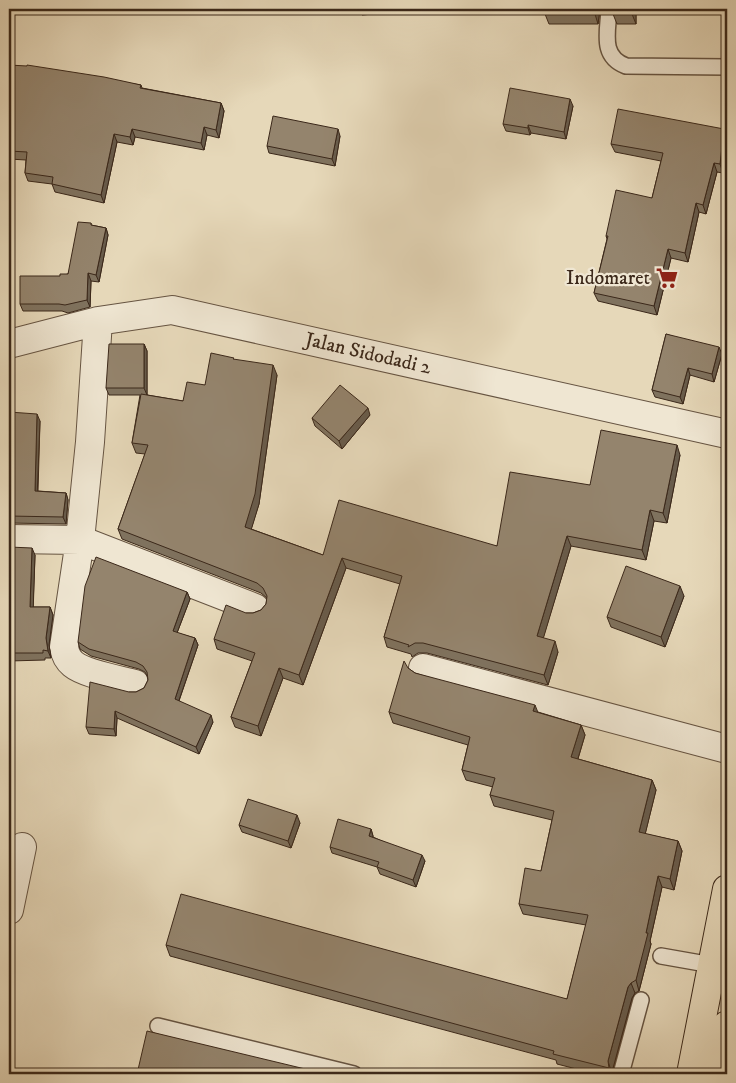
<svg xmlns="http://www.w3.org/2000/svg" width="736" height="1083" viewBox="0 0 736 1083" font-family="'IM FELL DW Pica',serif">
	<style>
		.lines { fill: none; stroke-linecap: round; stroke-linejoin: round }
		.service-casing { stroke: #665442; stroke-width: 18 }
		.minor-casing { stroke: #665442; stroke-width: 30 }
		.trunk-casing { stroke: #3b281a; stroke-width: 30 }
		.service { stroke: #efe6d2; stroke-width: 15 }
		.minor { stroke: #efe6d2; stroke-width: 28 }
		.trunk { stroke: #e6d8b9; stroke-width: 28 }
		.wall { fill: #7f725e; stroke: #3b281a }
		.shaded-wall { fill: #685c4c; stroke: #3b281a }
		.building { fill: #94846d; stroke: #3b281a }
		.labels { text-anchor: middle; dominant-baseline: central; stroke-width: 4.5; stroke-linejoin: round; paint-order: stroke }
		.poi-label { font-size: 20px; fill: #3b281a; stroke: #efe6d2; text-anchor: end }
		.street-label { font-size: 20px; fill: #3b281a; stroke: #efe6d2 }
	</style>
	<rect width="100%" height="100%" fill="#e6d8b9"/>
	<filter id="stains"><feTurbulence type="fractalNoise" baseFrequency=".004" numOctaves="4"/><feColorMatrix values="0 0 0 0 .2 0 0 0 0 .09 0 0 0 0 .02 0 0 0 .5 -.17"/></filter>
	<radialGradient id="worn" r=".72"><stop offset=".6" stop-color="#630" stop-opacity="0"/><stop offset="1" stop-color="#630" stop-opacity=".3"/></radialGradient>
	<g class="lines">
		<g class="service-casing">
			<path id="service" d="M609 9C608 32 600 56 626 66L727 67
				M661 956 712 965
				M158 1026 354 1074
				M621 1074 641 1000"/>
		</g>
		<g class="minor-casing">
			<path id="minor" d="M98 321 90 442 80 540 64 647C65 654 67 659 73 664 85 674 120 680 135 684
				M9 344 98 321 172 310 727 434
				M9 539 80 540 255 608
				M423 668 727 749
				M9 910 22 847"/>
		</g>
		<g class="trunk-casing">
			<path id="trunk" d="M691 1074 727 889
				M717 1074 727 1025"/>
		</g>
		<use href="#service" class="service"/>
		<use href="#minor" class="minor"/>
		<use href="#trunk" class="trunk"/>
	</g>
	<path class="wall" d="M359 9H431L362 15Z
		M600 9 598 24H549L545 14Z
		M636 9V24H617L613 14Z
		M9 65 141 85 142 88 221 103 224 111 219 138 207 135 204 150 135 137 133 145 117 142 104 203 55 192 52 184 28 181 25 173 26 160 9 159Z
		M573 106 566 139 531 133 530 135 506 131 503 124Z
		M724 129 727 139 723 173 717 172 706 214 699 212 688 262 671 258 657 315 598 301 594 293 607 239 606 236 652 198 661 161 615 152 611 144Z
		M340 136 335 166 269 153 267 146Z
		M91 223V225L106 228 108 235 99 282 91 281 90 307 68 313 62 311H23L20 304 60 276 68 274Z
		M666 334 722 354 714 382 690 375 683 404 655 397 652 390Z
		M144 344 147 351V395L183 401 205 385 234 360 277 375 259 504 251 529 323 555 497 546 590 485 680 455 667 523 654 521 646 560 571 546 543 638 558 652 548 685 427 653H418L412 657 411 654 387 647 384 637 400 584 346 568 303 685 283 678 261 736 235 727 231 717 252 661 217 649 214 639 246 613H253L261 610 266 604 267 598 261 593 122 539 118 529 145 454 136 453 132 443 140 395H109L106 388Z
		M9 412 40 421 38 491 66 493 68 500 66 524 9 523Z
		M370 415 342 449 315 426 312 418Z
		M9 547 35 555 33 607H50L53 615 49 645 51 658H45V660L9 661Z
		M187 592 190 599 177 633 195 638 198 645 179 701 213 722 199 754 117 718 116 736 89 734 86 727 129 692H136L144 688 148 680 147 676 145 672 139 669 91 656 80 649 78 642Z
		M684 596 665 647 611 627 607 617Z
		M408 668 415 673 538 712 581 725 585 735 578 759 652 780 656 790 645 834 678 841 682 851 674 890 662 887 650 941 651 944 639 991 635 993 632 998 612 1072V1074H596L557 1064 556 1060 170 956 166 945 567 999 586 925 523 914 519 904 541 871 552 820 494 806 490 795 493 787 466 780 462 770 468 745 393 723 389 712Z
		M300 823 291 848 242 832 239 825Z
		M371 829 373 836V837L425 861 416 887 380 874 377 867 332 853 330 847Z"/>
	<path class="shaded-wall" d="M595 9H600L598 24 595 14Z
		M632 9H636V24L632 14Z
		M570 99 573 106 566 139 564 132Z
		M221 103 224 111 219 138 216 130Z
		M528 125 531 133 530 135 528 128Z
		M204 127 207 135 204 150 201 143Z
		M132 129 135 137 133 145 130 137Z
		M338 129 340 136 335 166 332 159Z
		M724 129 727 139 723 173 720 164Z
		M114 134 117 142 104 203 101 195Z
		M714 163 717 172 706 214 703 205Z
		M696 203 699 212 688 262 685 253Z
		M106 228 108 235 99 282 96 275Z
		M668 249 671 258 657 315 654 306Z
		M88 273 91 281 90 307 87 300Z
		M144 344 147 351V395L144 388Z
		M719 347 722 354 714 382 712 374Z
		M273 365 277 375 259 504 249 537 245 527Z
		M688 368 690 375 683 404 680 397Z
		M368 408 370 415 342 449 339 441Z
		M37 414 40 421 37 499 35 491Z
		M677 445 680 455 667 523 663 513Z
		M66 493 68 500 66 524 63 517Z
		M650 510 654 521 646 560 642 550Z
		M567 536 571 546 541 646 537 636Z
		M32 548 35 555 33 615 30 607Z
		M342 558 346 568 303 685 299 675Z
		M680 586 684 596 665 647 661 637Z
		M187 592 190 599 175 638 173 631Z
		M50 607 53 615 49 645 51 658 48 651 46 638Z
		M195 638 198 645 177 706 175 699Z
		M555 641 558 652 548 685 544 675Z
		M279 668 283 678 261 736 258 726Z
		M535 705 539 715 533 711Z
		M115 711 117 718 116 736 114 729Z
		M211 715 213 722 199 754 196 747Z
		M581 725 585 735 575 768 571 757Z
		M652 780 656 790 643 843 639 832Z
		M297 815 300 823 291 848 288 841Z
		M371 829 373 836 371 842 369 836Z
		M678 841 682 851 674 890 670 879Z
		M422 855 425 861 416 887 413 880Z
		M658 876 662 887 650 941 651 944 639 991 636 980Z
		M631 983 635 993 632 998 612 1072V1074L608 1061 628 987Z"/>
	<path class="building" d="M545 9H595V14H545Z
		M614 9H632V14H613Z
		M9 65 27 66V65L104 77 141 85 140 88 221 103 216 130 204 127 201 143 132 129 130 137 114 134 101 195 52 184 53 177 25 173 27 152 9 151Z
		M510 88 570 99 564 132 528 125V128L503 124Z
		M618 109 724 129 720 164 714 163 703 205 696 203 685 253 668 249 654 306 594 293 608 236H606L616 190 652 198 663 153 611 144Z
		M273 116 338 129 332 159 267 146Z
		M78 222 91 223V225L106 228 96 275 88 273 87 300 65 305 59 304H20V276H60V274H68Z
		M666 334 719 347 712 374 688 368 680 397 652 390Z
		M109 344H144V388H106Z
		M211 353 234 358 233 359 273 365 255 494 245 527 323 555 339 500 497 546 510 472 590 485 601 430 677 445 663 513 650 510 642 550 567 536 537 636 555 641 544 675 423 643H415L408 647 409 645 384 637 402 576 342 558 299 675 279 668 258 726 231 717 255 653 214 639 226 605 246 613H253L261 610 266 604 267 596 263 588 257 583 118 529 148 445 132 443 141 394 183 401 187 382 205 385Z
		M340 385 368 408 339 441 312 418Z
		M9 412 37 414 35 491 66 493 63 517 9 516Z
		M9 547 32 548 30 607H50L46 638 48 651 43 650V653H9Z
		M96 557 187 592 173 631 195 638 175 699 211 715 196 747 115 711 114 729 86 727 90 682 129 692H136L144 688 148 680 147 672 143 666 136 662 89 649 78 642 85 586Z
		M626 566 680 586 661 637 607 617Z
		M404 661 408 668 415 673 535 705 533 711 581 725 571 757 652 780 639 832 678 841 670 879 658 876 646 933H648L636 980 631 983 628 987 608 1061 609 1068 553 1054 554 1051 166 945 181 894 567 999 588 915 519 904 525 868 541 871 554 811 490 795 495 778 462 770 470 737 389 712Z
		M248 799 297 815 288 841 239 825Z
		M338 819 371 829 369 836 422 855 413 880 377 867 379 862 330 847Z
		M147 1031 326 1074H137Z"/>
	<defs>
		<g id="supermarket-bare" transform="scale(1.725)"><path d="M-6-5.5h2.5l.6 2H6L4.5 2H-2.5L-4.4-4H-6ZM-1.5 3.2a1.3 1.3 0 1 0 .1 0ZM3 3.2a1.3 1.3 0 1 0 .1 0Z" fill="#8f2418" stroke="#efe6d2" stroke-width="2.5" paint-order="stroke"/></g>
	</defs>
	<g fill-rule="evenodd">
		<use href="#supermarket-bare" x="667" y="278"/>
	</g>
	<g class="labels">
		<g class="poi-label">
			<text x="650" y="278">Indomaret</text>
		</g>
		<g class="street-label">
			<text transform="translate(368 354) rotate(13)">Jalan Sidodadi 2</text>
		</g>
	</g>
	<rect width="736" height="1083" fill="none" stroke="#e6d8b9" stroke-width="30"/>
	<rect x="10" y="10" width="716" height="1063" fill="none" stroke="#3b281a" stroke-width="2.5"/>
	<rect x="15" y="15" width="706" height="1053" fill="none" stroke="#3b281a"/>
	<rect width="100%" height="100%" filter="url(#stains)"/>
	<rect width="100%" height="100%" fill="url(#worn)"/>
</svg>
